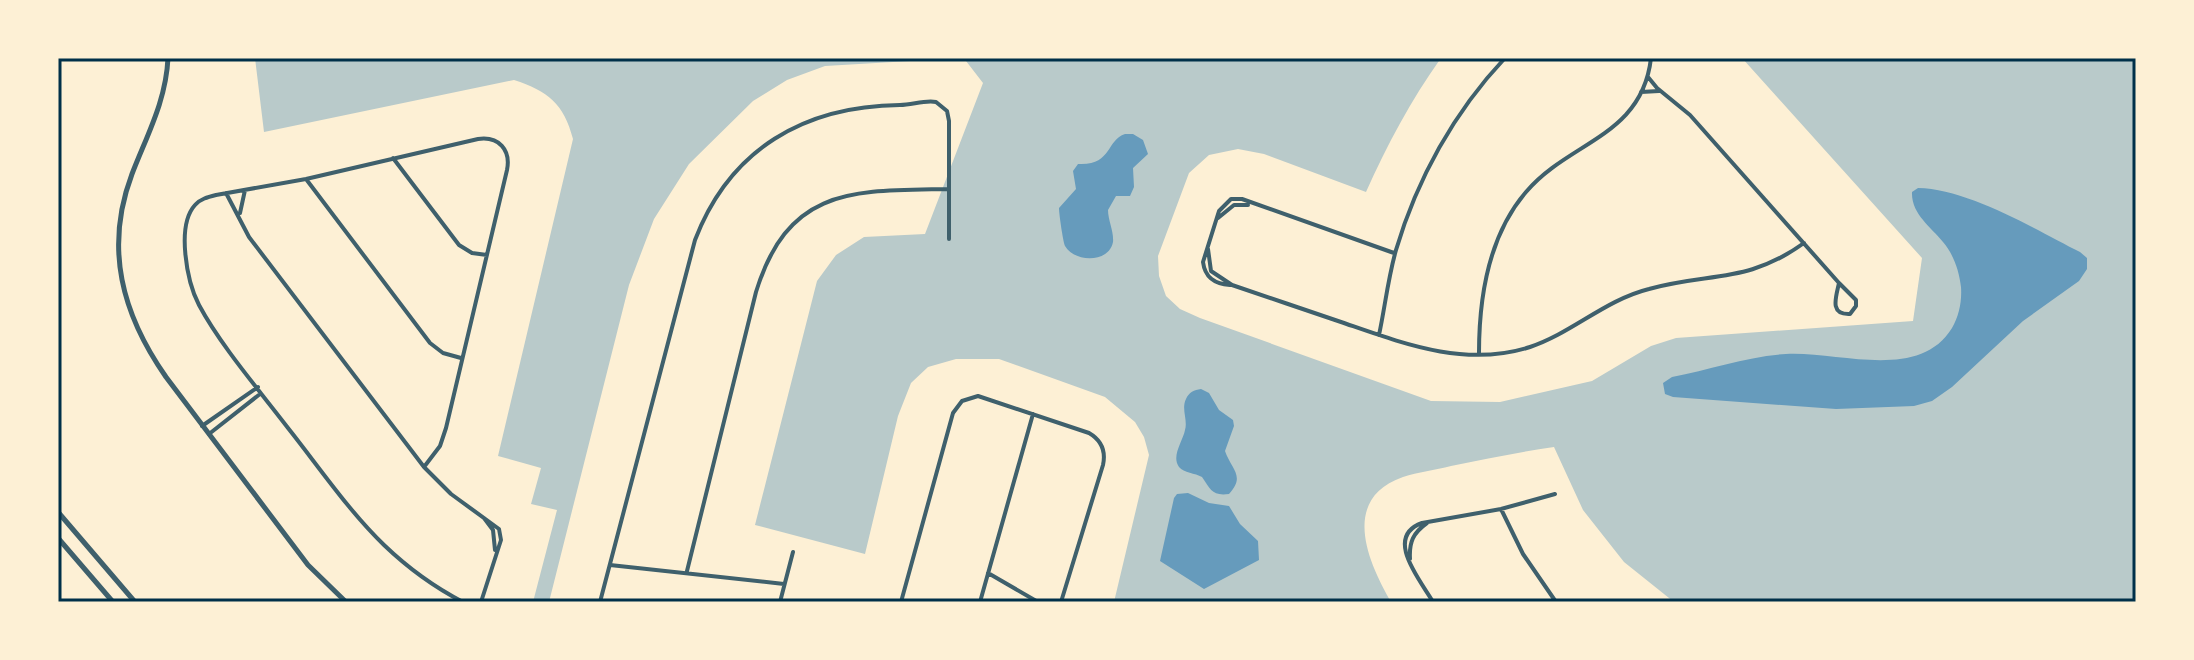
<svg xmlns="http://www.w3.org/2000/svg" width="2194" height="660" viewBox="0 0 2194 660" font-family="Karla,sans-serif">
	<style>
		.green { fill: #b9caca }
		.water { fill: #669bbc }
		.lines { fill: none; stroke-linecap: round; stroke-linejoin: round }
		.minor { stroke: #3f606c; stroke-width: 4 }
		.tertiary { stroke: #3f606c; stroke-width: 5 }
		.neatline { fill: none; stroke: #003049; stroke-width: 3 }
	</style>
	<rect width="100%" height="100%" fill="#fdf0d5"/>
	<path class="green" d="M255 58H1441C1411 100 1387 145 1366 192L1264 154 1238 149 1209 155 1189 173 1158 256 1159 276 1166 296 1180 309 1200 318 1431 401 1500 402 1592 381 1651 346 1676 338 1913 321 1922 258 1742 58H2136V602H1674L1624 562 1583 510 1554 447C1519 452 1485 459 1451 466 1435 470 1418 472 1403 477 1340 499 1368 562 1391 602H1114L1149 455 1144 437 1135 422 1105 397 999 359H956L928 367 911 383 898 416 865 554 755 525 817 281 836 255 864 237 925 234 983 83 966 61 944 59 825 66 787 80 753 101 689 164 654 219 629 285 549 602H533L557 510 531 504 541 468 498 456 573 139C564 104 548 91 514 80L264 132Z"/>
	<path class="water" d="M1125 134H1133L1143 140 1148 154 1133 168 1134 187 1130 196H1116L1108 210C1108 220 1114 232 1113 242 1109 263 1075 263 1065 246 1063 241 1059 214 1059 208L1076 189 1073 171 1078 164C1112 166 1106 140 1125 134Z
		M1918 188C1968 189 2035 229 2080 252L2087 258V269L2079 281 2023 321 1952 387 1932 401 1914 406 1836 409 1673 397 1665 394 1663 383 1672 377C1709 370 1748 356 1786 354 1838 351 1919 382 1952 328 1959 316 1962 302 1961 287 1959 271 1954 255 1943 242 1931 227 1911 214 1912 192Z
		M1201 389 1209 393 1219 410 1233 420 1234 426 1225 451C1231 469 1246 476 1229 494 1212 496 1211 490 1202 477 1195 473 1184 473 1179 467 1171 456 1183 441 1185 430 1188 420 1181 409 1186 399 1189 392 1194 390 1201 389Z
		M1188 493 1209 503 1229 506 1240 524 1258 541 1259 560 1204 589 1160 561 1174 498 1177 494Z"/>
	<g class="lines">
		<path class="minor" d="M1648 77 1657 88 1690 115 1839 283
			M1641 92 1659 91
			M393 158 459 245 472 253 487 255
			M306 179 430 343 443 353 461 358
			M226 193 249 237 424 467 451 494 499 529 501 540 481 602
			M240 213 245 190
			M1218 218 1234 205H1248
			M1208 249 1211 271 1232 285C1268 297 1305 310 1341 322 1402 343 1465 368 1530 347 1572 333 1605 300 1649 289 1710 272 1747 284 1804 243
			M1839 283 1856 300V306L1850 314C1829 315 1836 297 1839 283Z
			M1230 285C1215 284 1205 278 1203 262L1219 211 1231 199H1242L1394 253
			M1379 335C1385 307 1388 278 1396 250 1417 179 1454 112 1505 58
			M1479 353C1479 298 1489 235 1526 192 1569 141 1642 137 1651 58
			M202 426 258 387
			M209 434 260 394
			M424 467 440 446 446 428 507 170C511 150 499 136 478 139L306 179 216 195C208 197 200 199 195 205 176 226 187 282 199 305 221 346 259 390 288 428 319 467 348 510 384 545 408 568 434 587 463 602
			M1501 509 1523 554 1556 602
			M484 518 493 530 495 550
			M1410 559C1409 542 1413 533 1427 523
			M610 565 784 584
			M687 571 756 292C789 185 855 191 949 189
			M988 573 1038 602
			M600 602 695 240C730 149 804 106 900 105 912 105 924 100 936 102L947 111 949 121V239
			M780 602 793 552
			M901 602 953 413 962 401 978 396 1089 433C1101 440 1106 451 1103 465L1061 602
			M980 602 1033 414
			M1433 602C1421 581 1383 537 1422 523L1501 509 1555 494"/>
		<path class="tertiary" d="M168 58C166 101 147 135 132 174 104 248 122 314 166 377L308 565 346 602
			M58 512 135 602
			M58 538 113 602"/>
	</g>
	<rect width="2194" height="660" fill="none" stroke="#fdf0d5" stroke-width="120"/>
	<rect x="60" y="60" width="2074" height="540" class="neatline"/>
</svg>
